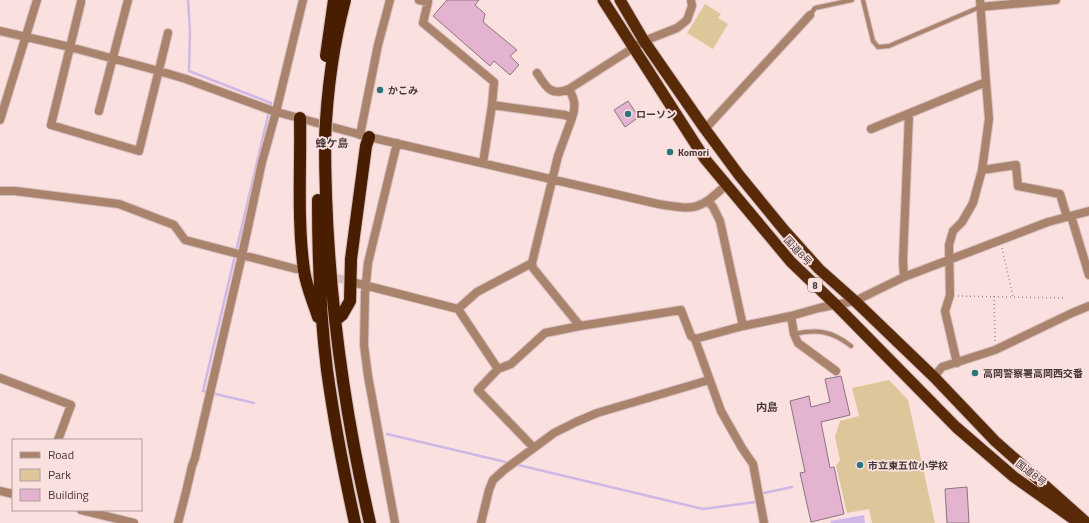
<svg xmlns="http://www.w3.org/2000/svg" width="1089" height="523" viewBox="0 0 1089 523" font-family="'Titillium Web','Noto Sans JP',sans-serif">
	<style>
		.green { fill: #ddc79a }
		.water { fill: #d0b8e6 }
		.lines { fill: none; stroke-linecap: round; stroke-linejoin: round }
		.stream { stroke: #d0b8e6; stroke-width: 2.5 }
		.building { fill: #e4b3cf; stroke: #8d7482 }
		.minor-tunnel { stroke: #d7bebe; stroke-width: 8; stroke-dasharray: 8 4; stroke-linecap: butt }
		.service-casing { stroke: #d7bebe; stroke-width: 6 }
		.minor-casing { stroke: #d7bebe; stroke-width: 10 }
		.tertiary-casing { stroke: #d7bebe; stroke-width: 10 }
		.trunk-casing { stroke: #d7bebe; stroke-width: 13 }
		.motorway-casing { stroke: #d7bebe; stroke-width: 14 }
		.path { stroke: #9f8b8b; stroke-width: 1.5; stroke-dasharray: 1 3; stroke-linecap: butt }
		.service { stroke: #aa836d; stroke-width: 4 }
		.minor { stroke: #aa836d; stroke-width: 8 }
		.tertiary { stroke: #aa836d; stroke-width: 8 }
		.trunk { stroke: #592a08; stroke-width: 11 }
		.motorway { stroke: #491e00; stroke-width: 12 }
		.motorway-bridge-casing { stroke: #d7bebe; stroke-width: 14; stroke-linecap: butt }
		.motorway-bridge { stroke: #491e00; stroke-width: 12 }
		.poi-dot { fill: #2c747e; stroke: #fbe0e0; stroke-width: 1.5 }
		.labels { text-anchor: middle; dominant-baseline: central; stroke-width: 3.5; stroke-linejoin: round; paint-order: stroke }
		.shield { fill: #fbe0e0; stroke: #7c6a6a; stroke-width: 1 }
		.shield-label { font-size: 9px; font-weight: bold; fill: #453838 }
		.poi-label { font-size: 10px; font-weight: bold; fill: #453838; stroke: #fbe0e0; text-anchor: start }
		.street-label { font-size: 10px; fill: #453838; stroke: #fbe0e0 }
		.neighbourhood-label { font-size: 11px; font-weight: bold; fill: #453838; stroke: #fbe0e0 }
	</style>
	<rect width="100%" height="100%" fill="#fbe0e0"/>
	<path class="green" d="M705 4 721 14 718 18 728 24 713 49 687 33Z
		M889 380 908 400 935 523H872L869 509 847 513 836 466 840 460 835 437 840 421 859 416 852 388Z"/>
	<path class="water" d="M864 515 865 523H831L830 521Z"/>
	<g class="lines">
		<path class="stream" d="M188 0 190 31 189 71 271 103 203 391 254 403
			M387 434 510 463
			M514 464 703 509 756 502
			M764 493 792 487"/>
	</g>
	<path class="building" d="M447 0H479L475 5 485 14 483 22 517 50 510 56 519 65 510 75 494 61 490 66 433 16Z
		M628 101 639 117 625 127 614 110Z
		M841 376 850 415 821 422 830 468 834 467 844 514 811 522 800 473 805 472 790 401 809 396 811 407 830 402 825 379Z
		M967 487 969 523H947L945 489Z"/>
	<g class="lines">
		<path class="minor-tunnel" d="M301 270 354 282"/>
		<g class="service-casing">
			<path id="service" d="M863 0 873 41 878 47 889 46 980 7
				M810 15 815 8 852 0
				M794 334C818 329 832 331 851 346"/>
		</g>
		<g class="minor-casing">
			<path id="minor" d="M419 0 428 2 423 23 494 82 492 105 565 115 572 118 558 156 532 263 533 268 580 326 681 310 691 336 695 339 721 411 742 448 753 464 764 523
				M81 2 51 125 139 151 168 33
				M980 7 1056 0
				M0 31 70 47 159 71 186 79 273 111 369 137 658 204C695 210 698 211 726 185
				M537 73C546 87 551 97 569 89L644 41 677 28 687 20 692 6 691 0
				M569 89C575 100 576 107 572 118
				M99 111 128 0
				M0 120 37 0
				M705 129 810 15
				M871 129 986 82 980 0
				M360 135 378 45 390 0
				M483 163 492 105
				M982 170 1016 165 1018 186 1060 194 1067 217
				M0 191H15L119 204 174 225 185 240 296 269
				M708 201 713 207 720 221 743 326
				M1071 216 1089 275
				M904 277 903 261 909 114
				M356 283 458 309 477 292 532 263
				M458 309 498 369
				M791 316 794 334 798 343 836 371
				M695 339 743 326 791 316 819 308 855 301 904 277 1048 222 1089 211
				M957 363 945 311 950 295 949 245 953 231 962 222 973 203 982 170 989 119 986 82
				M934 377 942 367 995 350 1072 313 1089 306
				M0 378 71 405 58 440
				M534 448 478 390 498 369 511 364 545 333 580 326
				M178 523 186 492 192 466 195 458 242 255 262 162 276 112 303 0
				M395 523 368 376 364 345 365 293 368 263 397 143
				M481 523 489 490 493 480 504 470 554 433 576 422 597 413 709 380"/>
		</g>
		<g class="tertiary-casing">
			<path id="tertiary" d="M0 491 13 494
				M81 510 134 523"/>
		</g>
		<g class="trunk-casing">
			<path id="trunk" d="M603 0 705 159 791 262 836 305 956 427 1014 477 1079 523
				M620 0 644 41 705 129 739 175 784 230 819 269 855 301 934 377 995 441 1087 523"/>
		</g>
		<g class="motorway-casing">
			<path id="motorway" d="M300 118C301 168 297 220 304 270 306 286 313 301 318 317
				M325 139C325 267 341 398 370 523
				M318 200C318 257 320 314 327 370 334 421 344 473 355 523
				M336 320 342 315 350 301 351 259 366 146 369 137"/>
		</g>
		<path class="path" d="M1002 248 1013 297
			M958 296 1063 298
			M994 296 995 341"/>
		<use href="#service" class="service"/>
		<use href="#minor" class="minor"/>
		<use href="#tertiary" class="tertiary"/>
		<use href="#trunk" class="trunk"/>
		<use href="#motorway" class="motorway"/>
		<g class="motorway-bridge-casing">
			<path id="motorway-bridge" d="M326 56 334 0
				M325 139C327 92 333 45 345 0"/>
		</g>
		<use href="#motorway-bridge" class="motorway-bridge"/>
	</g>
	<g class="poi-dot">
		<circle cx="380" cy="90" r="4"/>
		<circle cx="628" cy="114" r="4"/>
		<circle cx="670" cy="152" r="4"/>
		<circle cx="975" cy="373" r="4"/>
		<circle cx="860" cy="465" r="4"/>
	</g>
	<g class="labels">
		<rect class="shield" x="808" y="278" width="14" height="14" rx="3"/>
		<g class="shield-label">
			<text x="815" y="285">8</text>
		</g>
		<g class="poi-label">
			<text x="388" y="90">かこみ</text>
			<text x="636" y="114">ローソン</text>
			<text x="678" y="152">Komori</text>
			<text x="983" y="373">高岡警察署高岡西交番</text>
			<text x="868" y="465">市立東五位小学校</text>
		</g>
		<g class="street-label">
			<text transform="translate(798 251) rotate(47)">国道8号</text>
			<text transform="translate(1031 473) rotate(37)">国道8号</text>
		</g>
		<g class="neighbourhood-label">
			<text x="332" y="143">蜂ケ島</text>
			<text x="767" y="407">内島</text>
		</g>
	</g>
	<rect x="12" y="439" width="130" height="72" fill="#fbe0e0" stroke="#b29d9d"/>
	<rect x="20" y="452" width="20" height="6" fill="#aa836d" stroke="#b29d9d"/>
	<text x="48" y="459" font-size="12" fill="#453838">Road</text>
	<rect x="20" y="469" width="20" height="12" fill="#ddc79a" stroke="#b29d9d"/>
	<text x="48" y="479" font-size="12" fill="#453838">Park</text>
	<rect x="20" y="489" width="20" height="12" fill="#e4b3cf" stroke="#b29d9d"/>
	<text x="48" y="499" font-size="12" fill="#453838">Building</text>
</svg>
